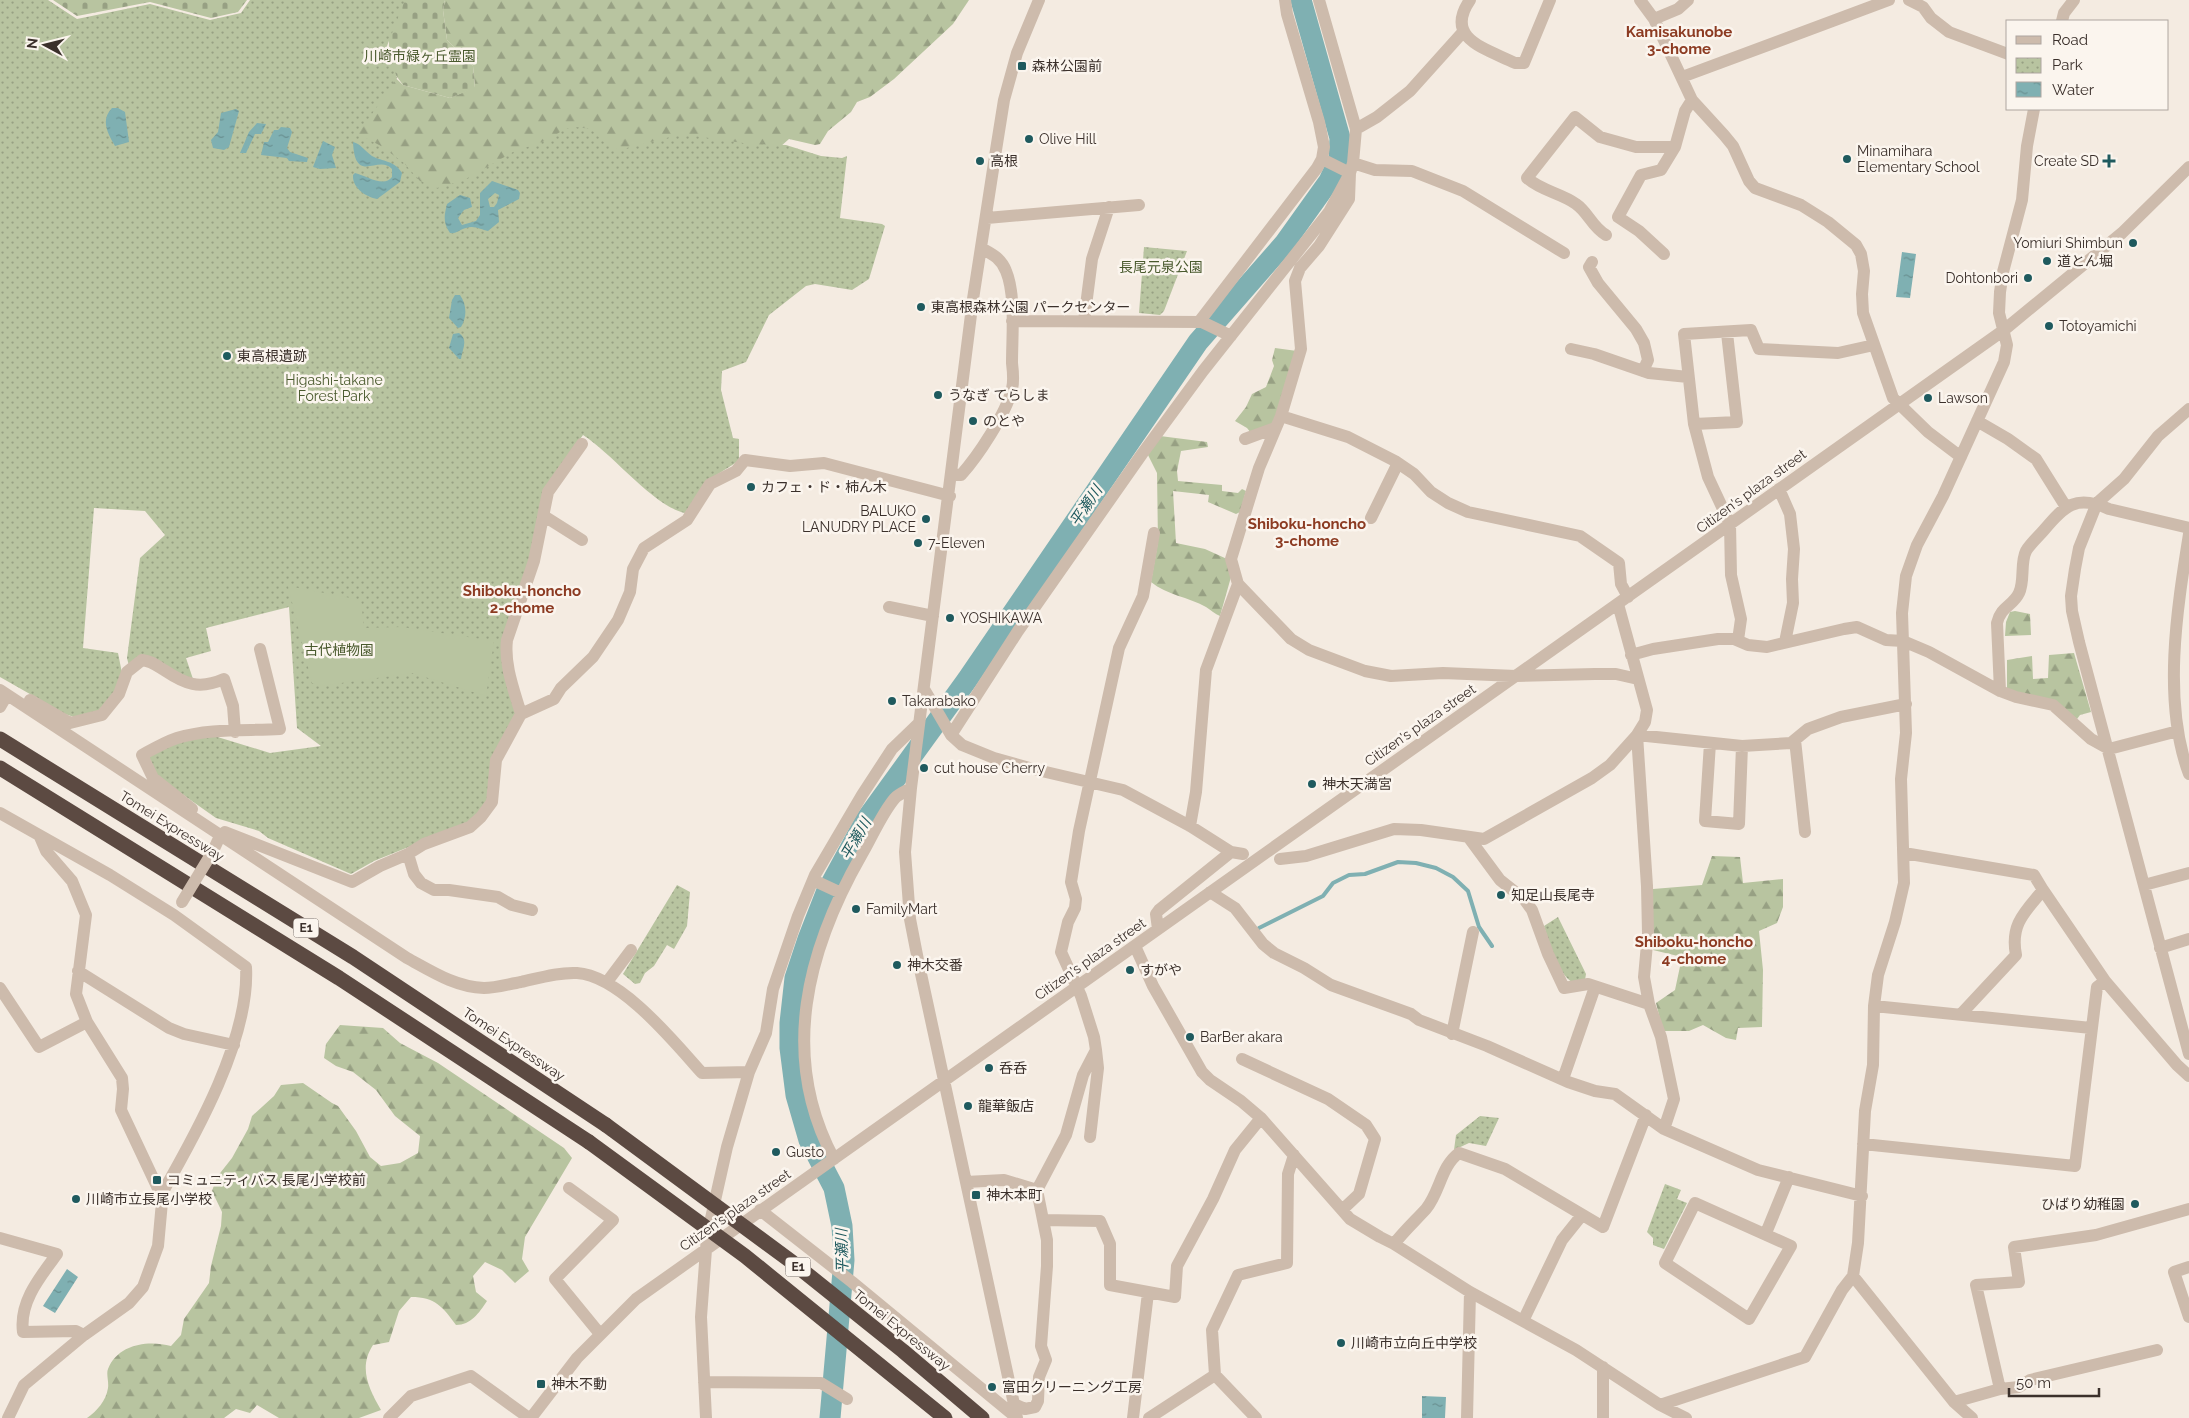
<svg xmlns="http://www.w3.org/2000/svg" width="2189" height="1418" viewBox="0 0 2189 1418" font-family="Raleway,'Noto Sans JP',sans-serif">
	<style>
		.forest { fill: url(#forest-firs) }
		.cemetery { fill: url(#cemetery-stones) }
		.park { fill: url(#park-dots) }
		.garden { fill: #b8c4a0 }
		.water { fill: url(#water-ripples); fill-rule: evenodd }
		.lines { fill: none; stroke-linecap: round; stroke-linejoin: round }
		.stream { stroke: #7fb0b2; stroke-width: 4 }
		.river { stroke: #7fb0b2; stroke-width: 21 }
		.minor { stroke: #cdbbac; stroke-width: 12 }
		.highway { stroke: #5c4a42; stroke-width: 15 }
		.minor-bridge { stroke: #cdbbac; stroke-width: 12 }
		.highway-bridge { stroke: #5c4a42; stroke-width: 15 }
		.poi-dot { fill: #1f5a5e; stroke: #fbf5ee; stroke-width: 2 }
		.labels { text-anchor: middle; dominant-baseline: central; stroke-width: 5; stroke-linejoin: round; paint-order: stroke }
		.shield { fill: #fbf5ee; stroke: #756b66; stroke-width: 1 }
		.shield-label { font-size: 12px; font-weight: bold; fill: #3b302b }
		.park-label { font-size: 14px; fill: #4a5a2e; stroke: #fbf5ee }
		.poi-label { font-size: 14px; fill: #3b302b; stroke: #fbf5ee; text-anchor: start }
		.street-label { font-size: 14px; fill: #3b302b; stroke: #fbf5ee }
		.neighbourhood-label { font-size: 15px; font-weight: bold; fill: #8c3b22; stroke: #fbf5ee }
		.water-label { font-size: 15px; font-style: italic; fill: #1f5a5e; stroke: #fbf5ee }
	</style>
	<defs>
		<pattern id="forest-firs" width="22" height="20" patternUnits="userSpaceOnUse" patternTransform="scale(1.25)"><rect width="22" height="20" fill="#b8c4a0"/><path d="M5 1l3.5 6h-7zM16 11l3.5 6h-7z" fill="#97a083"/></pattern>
		<pattern id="cemetery-stones" width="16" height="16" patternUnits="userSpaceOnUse" patternTransform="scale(1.25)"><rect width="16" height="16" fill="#b8c4a0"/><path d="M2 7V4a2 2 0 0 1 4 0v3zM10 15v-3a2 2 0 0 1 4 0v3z" fill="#97a083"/></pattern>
		<pattern id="park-dots" width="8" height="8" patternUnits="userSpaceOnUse" patternTransform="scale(1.25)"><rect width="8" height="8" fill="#b8c4a0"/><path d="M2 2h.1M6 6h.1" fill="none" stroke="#97a083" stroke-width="1.8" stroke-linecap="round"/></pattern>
		<pattern id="water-ripples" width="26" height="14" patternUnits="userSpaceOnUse" patternTransform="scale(1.25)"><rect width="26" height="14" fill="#7fb0b2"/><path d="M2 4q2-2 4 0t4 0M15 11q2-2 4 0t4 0" fill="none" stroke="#699091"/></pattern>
	</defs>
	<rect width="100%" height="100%" fill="#f4ebe1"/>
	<path class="forest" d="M445 0H969L953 24 894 79 870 97 857 102 851 112 828 131 820 144 815 145 789 139 780 147 441 196 60 20 214 23 383 33 385 68 403 85 450 98 475 87 473 66 447 40 443 10Z
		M1275 348 1297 351 1275 423 1251 433 1247 428 1235 421 1246 407 1252 394 1266 387 1274 366 1272 360Z
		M1160 436 1207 442 1208 447 1181 451 1177 471 1178 481 1222 485V491L1238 493 1242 489 1246 491 1240 512 1236 514 1208 502 1209 495 1173 491 1176 543 1205 549 1227 559 1231 577 1220 616C1215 614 1211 610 1206 607 1188 597 1167 595 1151 582L1158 542 1157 473 1147 453Z
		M2015 611 2030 614 2031 635 2005 636 2006 622 2010 612Z
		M2074 653 2091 712 2080 715 2077 719 2007 689V660L2032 656 2033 679 2048 678 2049 655Z
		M1712 856 1740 857 1743 883 1783 879V907L1777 923 1759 931 1763 970 1762 1027 1738 1028 1736 1040 1726 1038 1703 1025 1689 1031H1663L1656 1003 1675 990 1682 957 1653 950V889L1702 885Z
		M340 1025 383 1028 400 1043 438 1063 564 1148 572 1158 525 1237 522 1259 529 1271 515 1283 502 1270 485 1262 473 1276 476 1292 487 1301C479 1313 471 1325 456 1325 443 1307 435 1297 411 1297L399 1311 389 1342 373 1345C358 1368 369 1389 381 1410L359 1418H279L257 1405 250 1413 236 1409 224 1418H87C97 1411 106 1401 108 1388 109 1382 106 1374 108 1369 118 1344 148 1340 171 1346L181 1335 184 1319 209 1283 211 1266 221 1226 222 1212 212 1191 217 1177 232 1158 248 1129 252 1116 274 1096 281 1085 303 1083 332 1103 338 1106 356 1131 370 1157 381 1166 400 1163 418 1153 420 1136 395 1116 376 1090 353 1072 336 1066 324 1058 326 1044Z"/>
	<path class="cemetery" d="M53 0H247L238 12 211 18 150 2 77 16Z
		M398 0H445L443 10 447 40 473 66 475 88 450 98 403 85 389 66V29Z"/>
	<path class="park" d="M0 0H48L77 19 150 4 210 20 241 13 250 0H405L387 46 397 78 358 134 381 146 404 163 420 181 437 188 464 180 513 152 547 140 565 129 576 127 591 129 605 143 619 150 682 134 750 144 786 145 821 156 842 158 847 156 840 218 882 224 885 226 869 279 852 290 815 284 806 286 769 315 746 362 722 371 721 390 733 438 739 439V459L737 462 707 481 685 513C653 506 613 454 583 435L543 491 537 532 505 640 517 710 488 805 468 823 374 861 351 874 268 838 259 831 216 818 155 775 144 764 157 748 211 735 270 753 321 746 297 728 289 607 206 628 211 651 186 658 194 682 149 659 129 666 127 658 140 558 165 535 145 511 94 508 83 648 118 653 122 673 121 682 100 711 77 718 65 714 0 677Z
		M1144 247 1187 251 1164 311 1160 315 1139 313Z
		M677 885 690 892 687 926 674 949 667 945 654 966 645 973 640 983 635 984 623 974Z
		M1558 917 1586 974 1585 980 1573 983C1556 971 1550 945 1544 926Z
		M1480 1116 1499 1118 1486 1146 1469 1143 1454 1150 1456 1135Z
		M1665 1184 1681 1190 1677 1199 1687 1203 1664 1249 1653 1245V1238L1647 1232Z"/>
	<path class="garden" d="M288 586 361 600 364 628 402 627 494 641 486 696 412 673 320 686 312 683Z"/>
	<path class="water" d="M112 108H118L125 112 129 142 115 146C108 134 100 120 112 108Z
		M236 109 239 111 229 147 224 150 213 148 211 140 218 132 221 113Z
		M257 123 266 124 261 134H255L246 153H240L249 132Z
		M281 127 290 128 292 132 287 148 290 152 308 158 307 162 289 161 287 158 261 155 264 142H268L274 130H278Z
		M323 141 335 147 332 155 336 168 320 169 313 167Z
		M353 142C361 144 365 151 372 156 383 162 394 160 402 173L400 182 377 199C366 197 352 188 353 175L355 173C367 176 384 188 392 177V169C378 154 355 186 353 142Z
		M492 181 518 190 520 193 519 199 498 210 499 222 488 231C481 230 475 225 466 228 460 229 457 234 450 233 443 223 444 216 447 204L460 195 470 198 472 207 464 210 458 218 462 225 476 221 480 215V193ZM495 193 499 195 497 203 494 207H490L488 199Z
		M1902 252 1916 254 1910 298 1896 297Z
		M455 295H460C467 305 467 317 461 327L458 328 449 318 452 300Z
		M459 333C469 340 462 349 461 359H459L449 348 453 334Z
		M67 1269 78 1277 55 1313 43 1306Z
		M1422 1396 1446 1397 1445 1418H1422Z"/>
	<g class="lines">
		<path class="stream" d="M1259 928 1323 896 1333 883 1349 875 1365 874 1398 862 1416 863 1436 868 1453 877 1468 891 1479 927 1492 946"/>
		<path class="river" d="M830 1418 844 1260 842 1226 834 1188 809 1140 796 1095 790 1048V1023L795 978 808 939 826 893 865 821 967 680 1198 342 1284 244 1329 181 1339 159 1340 138 1301 0"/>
		<path class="minor" d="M1470 0C1443 39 1487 49 1515 63H1524L1550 0
			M1640 0 1654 19 1692 100 1724 135 1733 146 1749 181 1755 188 1801 205 1828 222 1856 245 1861 254 1864 271 1862 294 1863 313 1893 398 1928 432 1961 457
			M1909 0 1923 7 1931 18 1949 32 2008 54
			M1654 19 1678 9 1688 0
			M2062 21 2064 13 2074 0
			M1682 77 1889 0
			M1356 129 1377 117 1410 91 1463 32
			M1353 163 1375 170 1412 171 1463 191 1564 253
			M987 218 1139 205
			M1606 235C1592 227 1588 212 1576 204 1561 193 1541 191 1527 178L1575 117 1600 137 1636 147H1675
			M1664 254 1639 231 1618 217 1641 175 1661 170 1675 147 1685 111 1692 100
			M1592 262 1589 267 1598 283 1636 329 1644 343 1648 360 1643 371
			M1012 321 1202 322 1231 336
			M1084 321 1092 259 1109 207
			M1199 322 1317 168 1322 159 1324 147 1319 122 1287 14 1285 0
			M1571 349 1594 354 1649 373 1688 377
			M2189 409 2158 436 2124 479 2097 503 2079 548 2075 569 2071 596 2072 611 2079 642 2189 1054
			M1281 416 1348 437 1395 461 1414 474 1431 492 1448 503 1468 512 1580 536 1619 563 1621 584 1628 597
			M1977 421 2008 439 2036 459 2066 507
			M1694 424 1737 422 1727 333
			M1245 439 1275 428
			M952 474 961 475C978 456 1006 414 1012 389 1014 381 1013 371 1012 363 1012 336 1016 295 1006 271 1001 258 992 254 981 248
			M1779 489 1790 514 1794 549 1792 579 1793 603 1785 642
			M544 516 582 540
			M1371 518 1398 463
			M2189 534C2177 609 2162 701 2189 774
			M1238 584 1291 639 1309 650 1365 671 1391 676 1443 673 1516 676 1595 674H1616L1638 679
			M1618 604 1647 710 1645 722 1637 735 1647 886 1648 933 1644 977 1649 1004 1661 1037 1674 1099 1664 1129
			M889 607 933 616
			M1738 640 1741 619 1731 575 1730 524 1708 477 1694 424 1684 334 1751 330 1759 349 1838 353 1874 345
			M1631 655 1653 649 1718 639H1734L1748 645 1767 647 1844 629 1857 627 1886 640 1903 641 1929 652 2000 691 2016 697 2053 705 2091 739 2109 749 2178 731
			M924 689 951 735 962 745 994 758 1033 769 1123 790 1190 826 1231 852 1243 854
			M0 690 407 958C431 971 455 987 484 988 495 988 509 984 521 982 539 978 558 972 577 973 621 976 674 1042 702 1073L749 1072
			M2000 691 1997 623C2001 606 2013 606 2019 593 2025 581 2020 563 2026 551 2030 544 2038 537 2044 530 2064 506 2076 494 2109 509L2189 528
			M30 700 70 723 102 715 119 694 127 672 142 660C151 661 156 665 164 670 185 684 199 690 224 679L233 706 235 732
			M0 707 7 695
			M521 714C514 690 504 665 507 640L534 561 548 492 582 444
			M951 735 1018 631 1142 454 1203 371 1329 212 1350 173 1353 163 1356 129 1319 0
			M1795 740 1805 832
			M1710 743 1705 821 1739 824 1742 746
			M192 809 153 778 142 755C153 749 165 742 177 738 209 728 246 731 280 729L260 649
			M0 813 110 875 174 915 246 967C250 1038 196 1134 161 1195
			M1190 826 1196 792 1206 670 1238 584 1231 559 1259 468 1281 416 1301 349 1295 281 1300 268 1319 246 1349 199 1350 173 1322 159
			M1469 838 1500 880 1524 899 1532 910 1548 954 1564 988 1588 984 1649 1004
			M213 851 220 836 225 832 352 882 380 866 408 854 424 844 470 827 481 817 492 802 496 760 521 714 554 699 561 688 593 657 618 620 630 592 633 569 644 548 687 520 710 484 736 471 745 460 790 466 824 463 950 496
			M1904 853 2034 875 2043 890
			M408 854 414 874 421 883 434 890H449L498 897 512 905 532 910
			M1280 859 1306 856 1394 829 1421 830 1484 839 1592 778 1610 765 1637 735 1742 746 1791 743 1808 729 1841 717 1906 704
			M813 880 841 893
			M2144 885 2189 873
			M1210 892 1235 908 1263 944 1274 953 1304 968 1331 985 1411 1014 1419 1020 1487 1046 1568 1082 1595 1091 1615 1094 1664 1129 1758 1170 1862 1196
			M1158 929 1156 914 1159 910 1231 852
			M1135 946 1153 986 1202 1072 1210 1080 1241 1101 1261 1118 1350 1219 1380 1237 1394 1244 1470 1292 1576 1350 1660 1405 1686 1418
			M2160 948 2189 939
			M78 971 169 1028 184 1034 234 1045
			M607 982 631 950
			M0 988 39 1047 87 1022
			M1874 1006 2091 1028
			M1961 1014 2016 955C2010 924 2025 912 2043 890L2105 981
			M1452 1034 1473 932
			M1242 1059 1328 1099 1366 1125 1375 1139 1359 1194 1342 1210
			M1563 1079 1595 987
			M1090 1137 1098 1068 1096 1050
			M1863 1144 2075 1166 2097 987 2105 981 2177 1065 2189 1076
			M834 1159C779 1056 807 950 862 854 872 837 882 813 895 798 899 794 906 791 911 788
			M966 1182 1004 1180 1037 1190 1047 1240V1266L1041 1346 1046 1360 1039 1377 1038 1401 1035 1407 1025 1409 1014 1404
			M569 1188 613 1220 555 1279 600 1334
			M1037 1190 1066 1135 1083 1075 1096 1050 1094 1037 1081 996 1061 952 1068 922 1075 908 1076 899 1071 882 1079 831 1119 648 1143 596 1154 533
			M1695 1203 1791 1246 1749 1319 1665 1263Z
			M760 1210 852 1282 1017 1418
			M1044 1220 1100 1221 1110 1244V1285L1175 1297 1177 1266 1213 1199 1235 1150 1261 1118
			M1766 1233 1789 1177
			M0 1238 57 1254C40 1277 19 1302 23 1332L76 1331 84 1335
			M1394 1244C1404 1231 1415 1221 1426 1209 1440 1192 1441 1166 1459 1153L1505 1169 1603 1227 1646 1115
			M2189 1267 2174 1272 2189 1317
			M1523 1321 1562 1240 1582 1215
			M704 1382 821 1383 847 1399
			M2000 1389 1976 1285 2019 1282 2014 1247 2096 1235 2189 1209
			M1954 1402 2000 1389 2019 1387 2030 1380 2157 1350
			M1660 1405 1805 1357 1842 1290 1853 1276
			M8 1418 24 1385 84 1335 129 1303 143 1287 158 1246 162 1202 161 1195 121 1110 123 1089 122 1078 87 1022 76 994 86 915 72 881 46 851 40 837
			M389 1418 411 1396 471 1376 529 1418
			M531 1418 577 1358 636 1299 2004 330 2122 233 2189 167
			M706 1418 701 1317 707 1236 727 1147 749 1072 766 1033 773 989 798 916 815 875 862 795 892 749 919 723
			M1017 1418 918 960 910 919 905 852 911 788 973 299 996 150 1004 100 1017 53 1039 0
			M1133 1418 1148 1293
			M1149 1418 1215 1375
			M1256 1418 1215 1375 1212 1330 1238 1275 1287 1263 1288 1174 1294 1155
			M1467 1418 1470 1292
			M1603 1418V1367
			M1972 1418 1954 1402 1853 1276 1858 1243 1865 1111 1873 1065 1874 1006 1878 975 1895 922 1904 883 1901 779 1906 733 1902 613 1906 576 1917 545 1943 496 2004 362 2007 345 1999 313 2000 292 2003 272 2022 200 2027 146 2034 109"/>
		<path class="highway" d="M0 739 353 957 606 1125
			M0 768 339 978 589 1142"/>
		<path class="minor-bridge" d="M182 902 213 851"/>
		<path class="highway-bridge" d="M606 1125 792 1262 903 1351 982 1418
			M589 1142 745 1256 945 1418"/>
	</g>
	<g class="poi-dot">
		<rect x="1017" y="61" width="10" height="10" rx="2.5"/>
		<circle cx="1029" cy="139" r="5"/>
		<circle cx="1847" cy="159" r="5"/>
		<circle cx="980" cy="161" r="5"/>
		<path d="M2106.5 153.5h5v5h5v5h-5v5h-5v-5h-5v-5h5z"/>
		<circle cx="2133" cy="243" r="5"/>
		<circle cx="2047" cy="261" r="5"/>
		<circle cx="2028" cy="278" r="5"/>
		<circle cx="921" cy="307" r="5"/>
		<circle cx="2049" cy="326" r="5"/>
		<circle cx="227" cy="356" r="5"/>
		<circle cx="938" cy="395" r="5"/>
		<circle cx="1928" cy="398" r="5"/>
		<circle cx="973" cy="421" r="5"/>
		<circle cx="751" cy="487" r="5"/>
		<circle cx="926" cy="519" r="5"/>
		<circle cx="918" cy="543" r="5"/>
		<circle cx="950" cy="618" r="5"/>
		<circle cx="892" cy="701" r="5"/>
		<circle cx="924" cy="768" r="5"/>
		<circle cx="1312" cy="784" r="5"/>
		<circle cx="1501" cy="895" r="5"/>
		<circle cx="856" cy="909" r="5"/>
		<circle cx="897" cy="965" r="5"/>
		<circle cx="1130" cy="970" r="5"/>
		<circle cx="1190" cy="1037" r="5"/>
		<circle cx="989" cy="1068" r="5"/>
		<circle cx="968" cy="1106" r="5"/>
		<circle cx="776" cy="1152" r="5"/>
		<rect x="152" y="1175" width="10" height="10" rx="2.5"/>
		<rect x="971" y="1190" width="10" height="10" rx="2.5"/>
		<circle cx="76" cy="1199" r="5"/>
		<circle cx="2135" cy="1204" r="5"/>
		<circle cx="1341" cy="1343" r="5"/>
		<rect x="536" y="1379" width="10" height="10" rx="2.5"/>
		<circle cx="992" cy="1387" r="5"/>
	</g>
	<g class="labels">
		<g class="shield">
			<rect x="293.5" y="918.5" width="25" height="19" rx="4"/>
			<rect x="785.5" y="1257.5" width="25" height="19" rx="4"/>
		</g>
		<g class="shield-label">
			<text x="306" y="928">E1</text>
			<text x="798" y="1267">E1</text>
		</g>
		<g class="park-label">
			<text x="420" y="56">川崎市緑ヶ丘霊園</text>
			<text x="1161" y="267">長尾元泉公園</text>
			<text x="334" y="380">Higashi-takane<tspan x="334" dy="16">Forest Park</tspan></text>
			<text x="339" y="650">古代植物園</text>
		</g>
		<g class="poi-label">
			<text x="1032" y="66">森林公園前</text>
			<text x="1039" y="139">Olive Hill</text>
			<text x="1857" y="151">Minamihara<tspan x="1857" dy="16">Elementary School</tspan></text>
			<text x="990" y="161">高根</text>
			<text x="2099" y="161" text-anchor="end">Create SD</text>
			<text x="2123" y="243" text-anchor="end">Yomiuri Shimbun</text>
			<text x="2057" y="261">道とん堀</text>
			<text x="2018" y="278" text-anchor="end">Dohtonbori</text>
			<text x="931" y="307">東高根森林公園 パークセンター</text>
			<text x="2059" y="326">Totoyamichi</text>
			<text x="237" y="356">東高根遺跡</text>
			<text x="948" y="395">うなぎ てらしま</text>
			<text x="1938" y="398">Lawson</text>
			<text x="983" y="421">のとや</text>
			<text x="761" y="487">カフェ・ド・柿ん木</text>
			<text x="916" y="511" text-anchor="end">BALUKO<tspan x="916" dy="16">LANUDRY PLACE</tspan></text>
			<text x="928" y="543">7-Eleven</text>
			<text x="960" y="618">YOSHIKAWA</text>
			<text x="902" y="701">Takarabako</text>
			<text x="934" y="768">cut house Cherry</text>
			<text x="1322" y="784">神木天満宮</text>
			<text x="1511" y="895">知足山長尾寺</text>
			<text x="866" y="909">FamilyMart</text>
			<text x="907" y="965">神木交番</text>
			<text x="1140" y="970">すがや</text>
			<text x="1200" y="1037">BarBer akara</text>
			<text x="999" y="1068">呑呑</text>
			<text x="978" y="1106">龍華飯店</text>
			<text x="786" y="1152">Gusto</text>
			<text x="167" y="1180">コミュニティバス 長尾小学校前</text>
			<text x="986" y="1195">神木本町</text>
			<text x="86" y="1199">川崎市立長尾小学校</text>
			<text x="2125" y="1204" text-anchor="end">ひばり幼稚園</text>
			<text x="1351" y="1343">川崎市立向丘中学校</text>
			<text x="551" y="1384">神木不動</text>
			<text x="1002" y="1387">富田クリーニング工房</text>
		</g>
		<g class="street-label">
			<text transform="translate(1751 491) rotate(-36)">Citizen's plaza street</text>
			<text transform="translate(1420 725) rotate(-35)">Citizen's plaza street</text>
			<text transform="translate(172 826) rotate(32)">Tomei Expressway</text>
			<text transform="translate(1090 959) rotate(-35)">Citizen's plaza street</text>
			<text transform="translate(514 1044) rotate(34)">Tomei Expressway</text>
			<text transform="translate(735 1210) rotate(-35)">Citizen's plaza street</text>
			<text transform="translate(902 1330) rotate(39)">Tomei Expressway</text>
		</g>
		<g class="neighbourhood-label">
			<text x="1679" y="32">Kamisakunobe<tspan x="1679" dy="17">3-chome</tspan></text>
			<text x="1307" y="524">Shiboku-honcho<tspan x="1307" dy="17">3-chome</tspan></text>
			<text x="522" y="591">Shiboku-honcho<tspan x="522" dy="17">2-chome</tspan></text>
			<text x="1694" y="942">Shiboku-honcho<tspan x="1694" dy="17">4-chome</tspan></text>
		</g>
		<g class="water-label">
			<text transform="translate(1086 506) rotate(-56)">平瀬川</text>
			<text transform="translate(856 839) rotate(-60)">平瀬川</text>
			<text transform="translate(842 1251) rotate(-91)">平瀬川</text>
		</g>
	</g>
	<rect x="2006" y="20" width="162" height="90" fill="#fbf5ee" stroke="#aea6a0"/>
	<rect x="2016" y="36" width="25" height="8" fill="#cdbbac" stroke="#aea6a0"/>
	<text x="2052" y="45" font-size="15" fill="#3b302b">Road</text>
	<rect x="2016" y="58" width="25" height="15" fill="url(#park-dots)" stroke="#aea6a0"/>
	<text x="2052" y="70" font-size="15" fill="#3b302b">Park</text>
	<rect x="2016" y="82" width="25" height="15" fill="url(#water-ripples)" stroke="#aea6a0"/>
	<text x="2052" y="95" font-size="15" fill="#3b302b">Water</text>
	<g transform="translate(45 45) rotate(277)" stroke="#fbf5ee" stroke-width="4" paint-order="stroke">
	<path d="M0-4L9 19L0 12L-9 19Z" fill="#3b302b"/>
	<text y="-8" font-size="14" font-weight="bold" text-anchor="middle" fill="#3b302b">N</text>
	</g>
	<path d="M2009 1388v8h90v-8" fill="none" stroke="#3b302b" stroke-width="2.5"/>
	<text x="2016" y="1388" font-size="15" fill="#3b302b" stroke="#fbf5ee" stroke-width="4" paint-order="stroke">50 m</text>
</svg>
